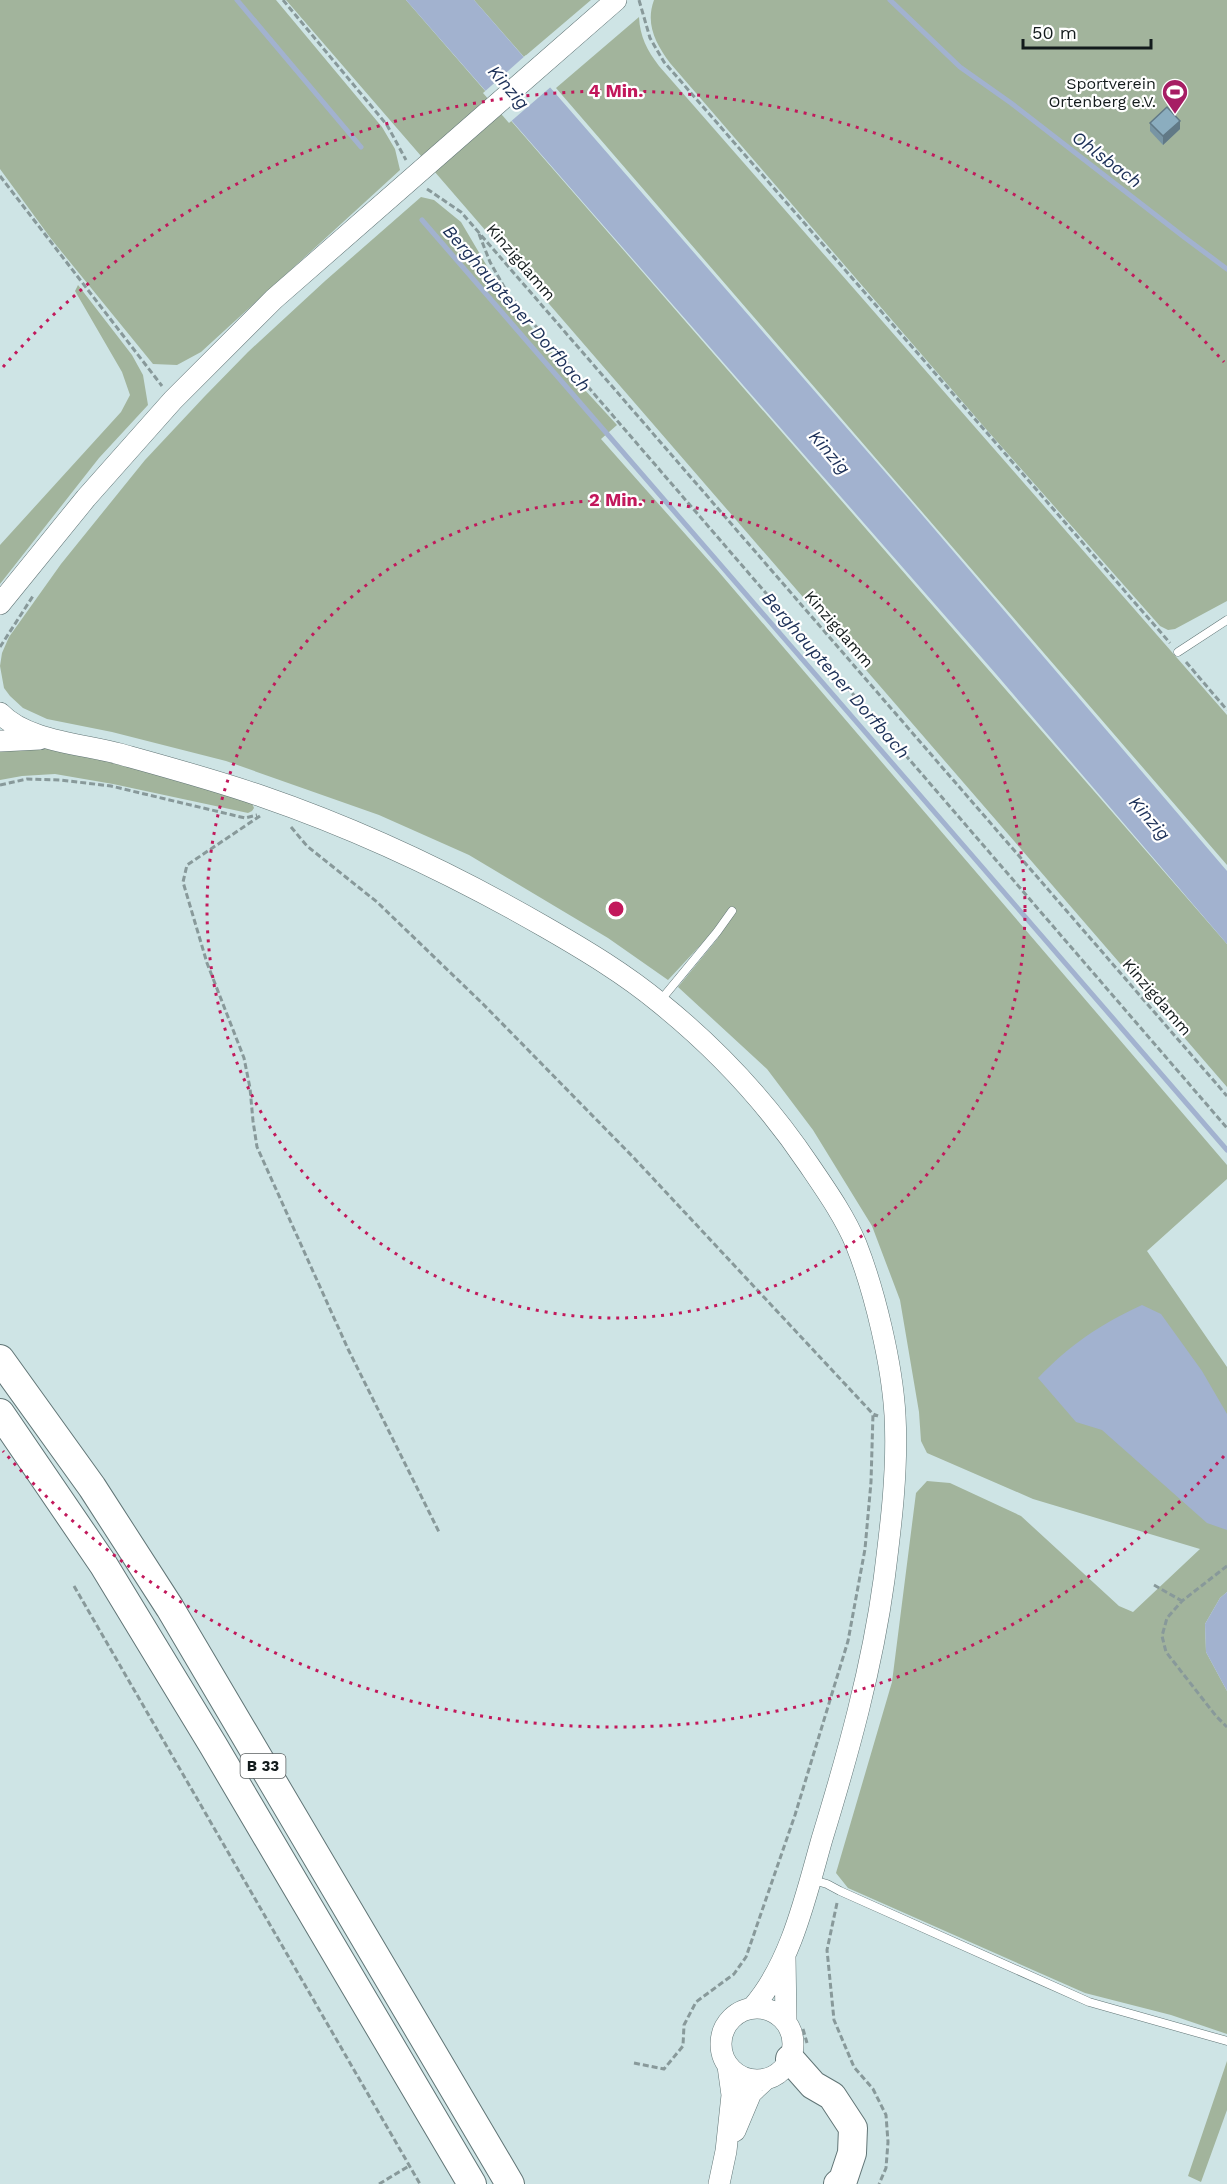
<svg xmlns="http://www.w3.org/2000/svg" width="1227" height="2184" viewBox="0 0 1227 2184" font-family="'Work Sans',sans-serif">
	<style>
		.green { fill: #a2b49c }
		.water { fill: #a2b2cf }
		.pier { fill: #cee4e5 }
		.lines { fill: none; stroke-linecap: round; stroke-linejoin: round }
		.stream { stroke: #a2b2cf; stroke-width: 5 }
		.lane-casing { stroke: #617576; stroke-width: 9 }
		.secondary-casing { stroke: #617576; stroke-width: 22 }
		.highway-casing { stroke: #617576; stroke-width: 30 }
		.path { stroke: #88999a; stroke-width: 3; stroke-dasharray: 6 3; stroke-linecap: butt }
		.lane { stroke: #fff; stroke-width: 8 }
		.secondary { stroke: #fff; stroke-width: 21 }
		.highway { stroke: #fff; stroke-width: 28 }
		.wall { fill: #7895a4 }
		.shaded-wall { fill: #617986 }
		.building { fill: #8badbf; stroke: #617986; stroke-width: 1.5 }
		.ring { fill: none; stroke: #c2185b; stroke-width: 3; stroke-dasharray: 3 6 }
		.labels { text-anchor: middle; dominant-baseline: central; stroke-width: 4.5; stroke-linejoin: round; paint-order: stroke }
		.shield { fill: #fff; stroke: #5a5f60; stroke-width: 1.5 }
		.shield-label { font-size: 15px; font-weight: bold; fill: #131b1c }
		.poi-label { font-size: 16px; fill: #131b1c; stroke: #fff; text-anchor: end }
		.street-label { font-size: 16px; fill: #131b1c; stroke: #fff }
		.water-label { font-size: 18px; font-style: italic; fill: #1b2f57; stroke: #fff }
		.centre { fill: #c2185b; stroke: #fff; stroke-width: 3 }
		.ring-label { font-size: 18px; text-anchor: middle; font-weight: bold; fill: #c2185b; stroke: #fff; stroke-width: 4.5; stroke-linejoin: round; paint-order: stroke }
	</style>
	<rect width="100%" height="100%" fill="#cee4e5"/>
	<path class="green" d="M0 0H276L382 127 395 149 400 170 201 352 177 365 153 364 52 240 0 169Z
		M286 0H406L1227 944V1087Z
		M474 0H591L524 57Z
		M654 0H1227V601L1175 629 1168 630 1160 626 986 429 670 63C656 44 645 24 654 0Z
		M639 17C640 37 647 50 659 66L1227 715V865L556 88Z
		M421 197 434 200 461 222 507 300 540 337 562 365 617 425 601 439 718 571 1227 1165V1179L1147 1251 1227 1367V1592L1220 1598 1205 1624 1206 1652 1227 1691V2034L1171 2015 1085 1993 848 1888 836 1873 892 1682 916 1493 927 1481 950 1483 1021 1516 1119 1606 1133 1612 1200 1549 1033 1499 927 1453 921 1441 919 1412 900 1300 872 1226 813 1130 767 1069 678 987 718 938 710 935 668 980 608 938 469 855 379 815 226 761 112 732 47 719 23 708 10 696 4 688 0 666 2 653 9 637 61 564 145 460 205 396 248 352 325 281Z
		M78 285 132 355 143 375 148 405 99 458 0 584V545L121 412 130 395 122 372 75 291Z
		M0 747H38L107 759 251 801 254 808 252 811 248 813 113 784 55 774 22 776 0 780Z
		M1227 2061V2110L1201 2182 1188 2176Z"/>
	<path class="water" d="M406 0H474L906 496 1227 871V944L996 674Z
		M1142 1305 1161 1314 1202 1371 1227 1414V1530L1207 1523 1102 1430 1076 1422 1038 1378C1071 1344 1099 1325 1142 1305Z
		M1227 1592V1691L1206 1652 1205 1624 1220 1598Z"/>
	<path class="pier" d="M526 55 553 85 509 123 483 93Z"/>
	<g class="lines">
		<path class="stream" d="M237 0 361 147
			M890 0 960 67 1011 103 1184 237 1227 269
			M422 220 1227 1150"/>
		<g class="lane-casing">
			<path id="lane" d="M1178 652 1227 620
				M660 1001 717 932 732 911
				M813 1880 827 1884 840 1891 1089 2002 1227 2041"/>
		</g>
		<g class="secondary-casing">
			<path id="secondary" d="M0 604 86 498 173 400 274 299 616 0
				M0 713C26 741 83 744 120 754 167 767 215 780 261 796 360 830 455 875 545 927 585 950 625 974 660 1003 717 1049 768 1104 809 1165 826 1190 845 1217 856 1244 875 1292 892 1364 895 1415 898 1470 891 1525 884 1580 872 1668 848 1754 822 1839 806 1895 791 1964 752 2008
				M0 741 40 739
				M785 1957 786 2021
				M721 2044a36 36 0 1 1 72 0a36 36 0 1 1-72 0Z
				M735 2131 751 2093 766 2079
				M719 2184 726 2151 732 2095 728 2066"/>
		</g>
		<g class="highway-casing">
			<path id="highway" d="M0 1359 92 1487 170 1608 510 2184
				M0 1413 103 1564 213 1745 472 2184
				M790 2059 813 2085 832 2096 853 2128 852 2153 843 2180 838 2184"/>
		</g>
		<path class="path" d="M283 0 387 125 406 160
			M639 0 650 38 664 62 1170 643
			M0 176 162 386
			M427 189 461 212 1227 1096
			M479 234 490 262 508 294 1227 1128
			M0 647 33 596
			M1186 662 1227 710
			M0 785 27 779 60 780 111 786 245 818 257 815
			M260 816 187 865 183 882 207 963 244 1058 250 1088 253 1121 257 1147 348 1349 440 1534
			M291 827 307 846 377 902 483 1004 634 1158 873 1414 878 1416
			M1227 1566 1182 1601 1167 1618 1162 1636 1166 1652 1216 1716 1227 1727
			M1154 1585 1182 1601
			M74 1586 420 2184
			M837 1903 827 1950 834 2020 854 2067 873 2089 886 2115 888 2142 886 2168 879 2184
			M803 2029 807 2043
			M634 2063 664 2069 683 2046 684 2025 696 2002 734 1974 746 1957 795 1815 848 1641 865 1549 871 1482 873 1414
			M379 2184 409 2166"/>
		<use href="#lane" class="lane"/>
		<use href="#secondary" class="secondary"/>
		<use href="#highway" class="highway"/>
	</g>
	<path class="wall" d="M1150 123 1180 129 1163 145 1150 131Z"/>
	<path class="shaded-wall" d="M1180 121V129L1163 145V136Z"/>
	<path class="building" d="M1167 107 1180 121 1163 136 1150 123Z"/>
	<g class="ring">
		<circle cx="616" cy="909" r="409"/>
		<path d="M1224 1456A818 818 0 0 1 3 1451M3 367A818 818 0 0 1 1224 362"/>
	</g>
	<defs>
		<g id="stadium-pin" transform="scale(1.35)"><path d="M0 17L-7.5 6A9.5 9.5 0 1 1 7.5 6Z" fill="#a61d64" stroke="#fff"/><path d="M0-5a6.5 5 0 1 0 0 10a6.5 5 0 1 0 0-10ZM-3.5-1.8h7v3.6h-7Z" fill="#fff"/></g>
	</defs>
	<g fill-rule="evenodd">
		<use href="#stadium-pin" x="1175" y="92"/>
	</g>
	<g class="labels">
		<rect class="shield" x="240.5" y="1754" width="45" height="24" rx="4.5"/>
		<g class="shield-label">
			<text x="263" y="1766">B 33</text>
		</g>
		<g class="poi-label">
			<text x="1156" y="83">Sportverein<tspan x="1156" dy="18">Ortenberg e.V.</tspan></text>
		</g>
		<g class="street-label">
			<text transform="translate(521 262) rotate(49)">Kinzigdamm</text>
			<text transform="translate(839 629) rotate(49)">Kinzigdamm</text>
			<text transform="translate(1157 997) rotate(49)">Kinzigdamm</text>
		</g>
		<g class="water-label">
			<text transform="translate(509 87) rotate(49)">Kinzig</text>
			<text transform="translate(1107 159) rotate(37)">Ohlsbach</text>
			<text transform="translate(517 308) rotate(49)">Berghauptener Dorfbach</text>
			<text transform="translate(830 452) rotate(49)">Kinzig</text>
			<text transform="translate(836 675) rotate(49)">Berghauptener Dorfbach</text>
			<text transform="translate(1150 818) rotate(49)">Kinzig</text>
		</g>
	</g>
	<circle cx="616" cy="909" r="9" class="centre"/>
	<g class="ring-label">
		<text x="616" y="97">4 Min.</text>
		<text x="616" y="506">2 Min.</text>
	</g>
	<path d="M1023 39v9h128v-9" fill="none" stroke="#131b1c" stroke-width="3"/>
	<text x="1032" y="39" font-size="18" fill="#131b1c" stroke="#ffffff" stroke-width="4.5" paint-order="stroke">50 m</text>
</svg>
